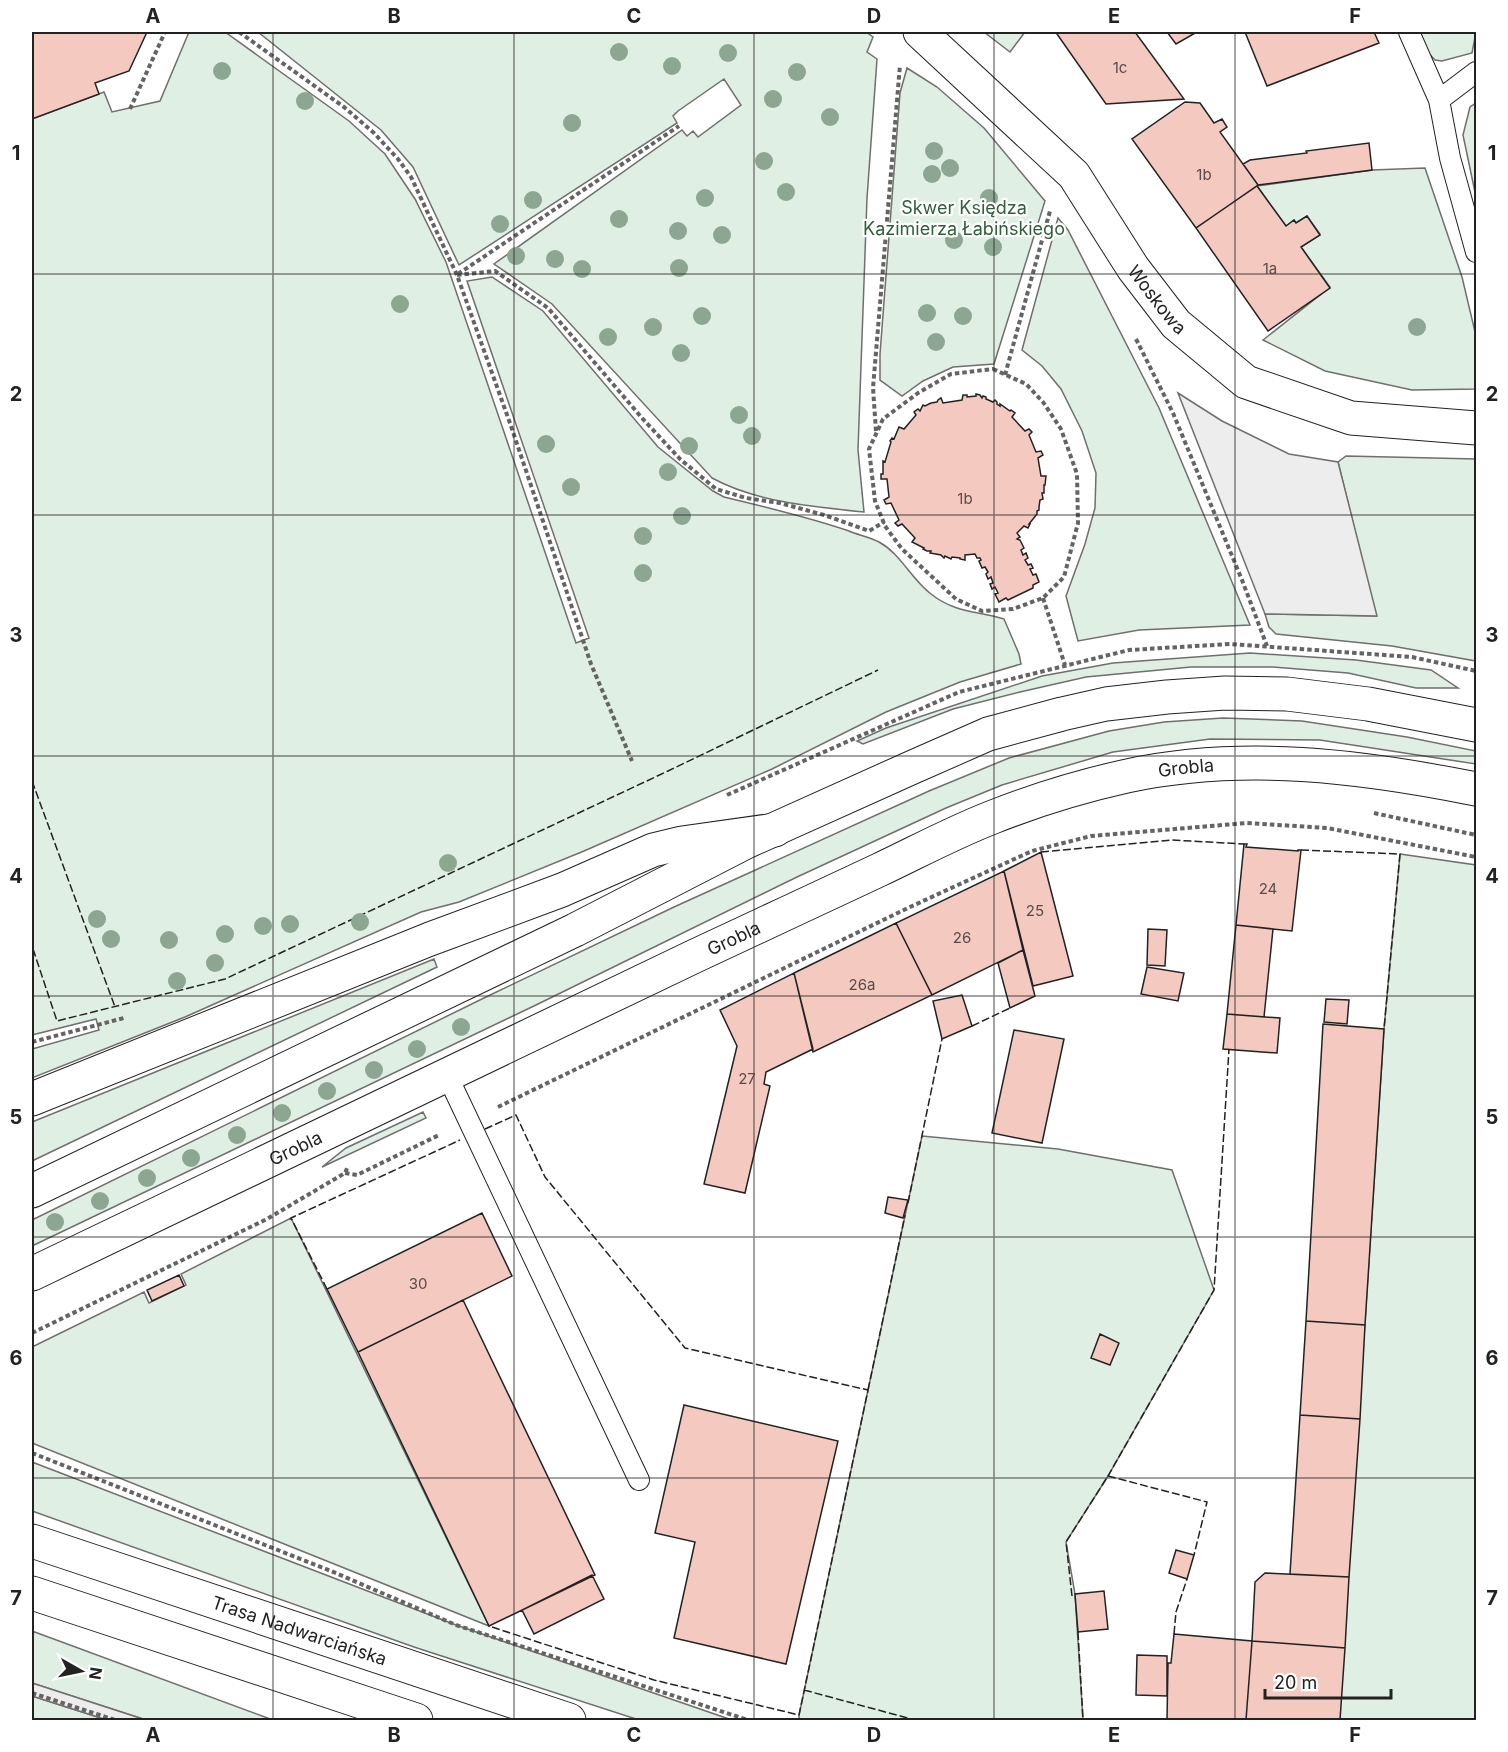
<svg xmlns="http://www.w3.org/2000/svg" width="1508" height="1752" viewBox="0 0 1508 1752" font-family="Inter,sans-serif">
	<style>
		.green { fill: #e0efe3; stroke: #6f6f6f; stroke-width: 1.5 }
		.parking { fill: #ededed; stroke: #6f6f6f; stroke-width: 1.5 }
		.building { fill: #f3c9c0; stroke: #222; stroke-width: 1.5 }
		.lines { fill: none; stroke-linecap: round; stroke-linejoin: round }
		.service-casing { stroke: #222; stroke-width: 22 }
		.minor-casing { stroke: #222; stroke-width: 35 }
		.secondary-casing { stroke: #222; stroke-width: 35 }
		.primary-casing { stroke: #222; stroke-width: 35 }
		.path { stroke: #646464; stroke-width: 4; stroke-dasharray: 4.5 3; stroke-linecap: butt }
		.service { stroke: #fff; stroke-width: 20 }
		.minor { stroke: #fff; stroke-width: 33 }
		.secondary { stroke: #fff; stroke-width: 33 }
		.primary { stroke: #fff; stroke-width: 33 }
		.fence { stroke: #222; stroke-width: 1.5; stroke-dasharray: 8 3; stroke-linecap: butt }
		.tree { fill: #8da692 }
		.grid { fill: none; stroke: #222; stroke-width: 1.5; stroke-opacity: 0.55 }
		.labels { text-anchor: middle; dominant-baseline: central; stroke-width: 4.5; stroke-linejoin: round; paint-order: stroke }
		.number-label { font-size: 15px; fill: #564c4a }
		.park-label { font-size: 18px; fill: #2f5e38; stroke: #fff }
		.street-label { font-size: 18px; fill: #222; stroke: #fff }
		.neatline { fill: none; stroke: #222; stroke-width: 2 }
		.grid-label { font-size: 20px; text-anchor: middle; font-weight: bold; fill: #222 }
	</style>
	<rect width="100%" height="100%" fill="#fff"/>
	<path class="green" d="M189 32H225L349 121 385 154 415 199 446 262 576 643 589 638 467 281 492 277 543 311 658 447 713 491 724 497C766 507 808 517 849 531 858 535 870 537 879 542 901 554 911 579 931 594 955 613 977 611 1004 619L1019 654 1021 664 960 682 886 712 772 769 584 851 459 902 421 912 185 1017 32 1078V1049L99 1030 96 1019 32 1035V119L104 92 112 112 160 101Z
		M258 32H866L873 37 867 52 877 59 867 198 858 450 864 512C814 507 756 502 712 478L552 304 494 264 682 130 687 136 693 131 698 137 741 105 724 79 678 111 673 116 677 123 459 265 413 167 381 130Z
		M984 32H1025L1010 52Z
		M1409 32H1476L1472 53 1442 61 1435 60Z
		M907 68 937 87 984 128 1045 201 994 364 953 367 923 381 902 396 880 380V354L900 93Z
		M1476 103V197L1463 135 1470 107Z
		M1425 168 1462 277 1476 336V389L1412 390 1325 371 1263 340 1330 287 1301 247 1320 234 1307 216 1296 223 1294 220 1286 226 1257 186 1372 170Z
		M1058 218 1068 230 1159 408 1250 625 1139 630 1078 641 1066 596 1085 544 1095 508 1096 473 1082 431 1061 389 1042 366 1022 350Z
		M1346 456 1476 459V661L1392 646 1276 634 1269 627 1265 614 1376 616 1338 462Z
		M1250 653 1356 660 1431 670 1458 688H1416L1348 673 1273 667H1191L1086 677 1020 692 953 709 863 744 857 741 886 728 1042 676 1113 663Z
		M1223 718 1302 721 1407 737 1476 751V764L1320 740 1210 739 1113 752 1002 785 946 808 797 877 536 1005 32 1246V1220L486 997 674 907 929 791 1009 758 1109 731 1164 722Z
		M1400 854 1476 865V1720H1339L1384 1029Z
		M434 959 437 967 32 1161V1122Z
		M423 1112 426 1118 322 1167 346 1148Z
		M922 1136 1058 1149 1172 1170 1214 1290 1108 1476 1066 1542 1075 1594 1083 1720H799V1715Z
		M291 1218 489 1626 32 1443V1347L144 1292 149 1303 186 1285 181 1274Z
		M32 1462 456 1625 732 1720H639L414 1647 32 1511Z
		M32 1631 273 1720H146L32 1683Z
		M32 1696 107 1720H32Z"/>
	<path class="parking" d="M1178 393 1222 421 1289 454 1338 462 1377 616 1265 614Z
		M32 1683 146 1720H107L32 1696Z"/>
	<path class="building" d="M32 32H147L129 71 95 83 99 94 32 119Z
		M1061 32H1135L1184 99 1106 104 1057 34Z
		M1167 32H1197L1176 44Z
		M1245 32H1374L1379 43 1267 86Z
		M1185 102 1200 103 1214 123 1222 119 1227 127 1220 132 1258 185 1196 228 1132 139Z
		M1369 143 1372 170 1258 185 1243 164 1250 160 1307 153 1306 151Z
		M1257 186 1286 226 1294 220 1296 223 1307 216 1320 235 1301 247 1330 288 1268 331 1196 228Z
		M976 394 980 395 982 398 983 396 986 397V399L993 402 995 400 997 402V404L1000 406V404L1010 411 1011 410 1015 413 1012 417 1025 431 1029 429 1032 432 1029 435 1036 452 1041 451 1043 455 1038 458 1041 476H1046L1045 485H1044V493H1042L1043 499 1040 500 1039 507V510L1037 511V514L1029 524H1030L1028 528 1024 526 1017 533 1020 537 1017 539 1020 540 1024 548 1021 550 1023 555 1026 553 1028 558 1025 560 1028 565 1031 564 1033 568 1030 569 1033 575 1036 574 1039 582 1033 585V588L1008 600 1006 598 999 602 995 594 998 593 995 587 992 589 990 584 993 583 991 577 988 579 986 574 988 572 985 567 982 568 979 561 981 560 980 558H977L975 554 965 555V560L960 559V558L952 557 951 559 945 556 944 558 941 555 930 553 931 551H927L923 549 924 548 912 542 915 538 902 524 898 526 895 523 899 520 891 503 886 504 884 500 889 497 887 479H881V474H883V461L885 462 891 442 890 441 892 438 894 439 899 427 904 429 916 415 914 412 918 409 920 411 923 405 925 406 931 403 937 402 938 400 941 398 943 403 962 400 963 395H967V397L976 396Z
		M1244 844H1247L1246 847 1298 851V850H1301L1292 931 1236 925Z
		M1041 852 1073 976 1033 986 1004 871Z
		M1004 871 1023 950 932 995 896 923Z
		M896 923 932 995 813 1052 794 973Z
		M1236 925 1273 929 1264 1017 1227 1014Z
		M1148 929 1167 930 1165 966 1147 965Z
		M1023 950 1035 996 1010 1008 998 963Z
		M1147 967 1184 973 1178 1001 1141 994Z
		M794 973 813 1049 766 1072 764 1084 770 1086 745 1193 704 1184 737 1046 720 1010Z
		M962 995 972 1026 942 1039 933 1001Z
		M1326 999 1349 1000 1347 1024 1324 1022Z
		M1227 1014 1280 1018 1277 1053 1223 1049Z
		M1323 1024 1384 1029 1365 1325 1306 1321Z
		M1014 1030 1064 1039 1042 1143 992 1133Z
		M888 1197 908 1200 903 1218 885 1213Z
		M482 1213 512 1276 358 1352 327 1289Z
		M179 1275 184 1286 152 1301 147 1290Z
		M463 1300 595 1575 489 1626 358 1352Z
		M1306 1321 1365 1325 1360 1419 1300 1415Z
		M1100 1334 1119 1343 1110 1365 1091 1358Z
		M684 1405 838 1441 786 1664 674 1638 695 1542 655 1533Z
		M1300 1415 1360 1419 1349 1577 1290 1574Z
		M1176 1550 1194 1555 1187 1579 1169 1573Z
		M1265 1573 1349 1577 1345 1648 1252 1641 1255 1582Z
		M592 1575 604 1599 534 1634 522 1610Z
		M1104 1591 1108 1629 1078 1632 1075 1594Z
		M1174 1634 1252 1641 1246 1720H1167L1168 1663H1171Z
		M1252 1641 1345 1648 1340 1720H1246Z
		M1137 1655 1167 1656V1696L1136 1695Z"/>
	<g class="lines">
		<g class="service-casing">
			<path id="service" d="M1409 32 1439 100 1450 158 1476 252
				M1439 100 1476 72
				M447 1075 639 1480"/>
		</g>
		<g class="minor-casing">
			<g id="minor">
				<path id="s1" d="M920 32 1074 175 1133 268 1176 324 1246 382 1351 418 1476 428"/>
			</g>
		</g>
		<g class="secondary-casing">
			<g id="secondary">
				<path d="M32 1191 575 930 746 842 913 767 988 734 1062 714 1106 704 1167 697 1225 693 1287 694 1368 704 1476 725"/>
				<path id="s2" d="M32 1274C253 1168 474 1062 695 956 756 927 818 899 879 870 917 852 954 832 993 817 1036 800 1082 786 1127 776 1244 751 1361 766 1476 789"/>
			</g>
		</g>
		<g class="primary-casing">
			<g id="primary">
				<path d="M32 1099 430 939 562 890 653 850 682 843 775 830"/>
				<path id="s3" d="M32 1541 569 1720"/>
				<path d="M32 1593 416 1720"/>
			</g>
		</g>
		<path class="path" d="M239 32 344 107 374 133 398 159 411 177 457 275 511 426 591 664 632 761
			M130 109 165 32
			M458 274 679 126
			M457 275 495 271 548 308 642 418 680 459 716 489 746 498 780 503 824 515 869 531 884 522
			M1136 339 1173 413 1242 580 1267 646
			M993 369 1026 384 1043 402 1061 429 1077 474 1078 523 1064 577 1043 598 1013 609 982 611 956 599 902 549 885 526 875 501 869 449 883 419 918 393 951 374Z
			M1005 375 1050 211
			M876 431 873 388 900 65
			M1043 598 1065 665
			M727 795 959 692 1129 650 1230 644 1412 657 1476 671
			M1374 813 1476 835
			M32 1042 124 1018
			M498 1107 910 907 1032 851 1091 836 1247 823 1327 828 1476 857
			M345 1173 357 1175 439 1135
			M32 1333 267 1219 345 1173 348 1166
			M32 1453 331 1571 456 1625 748 1720
			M32 1693 115 1720"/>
		<use href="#service" class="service"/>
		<use href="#minor" class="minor"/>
		<use href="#secondary" class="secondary"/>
		<use href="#primary" class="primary"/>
		<path class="fence" d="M32 781 115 1007
			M1301 850 1400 854 1384 1029
			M1041 852 1172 840 1244 844
			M33 949 57 1021 225 979 668 771 878 670
			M972 1026 1010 1008
			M485 1129 516 1115 545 1177 685 1348 868 1390 799 1715 654 1680 489 1626
			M908 1203 942 1039
			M327 1289 291 1218 460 1140
			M868 1390 905 1215
			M1108 1476 1207 1502 1194 1555
			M1072 1596 1066 1542 1108 1476 1214 1290 1229 1049
			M1078 1632 1083 1720
			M1174 1634 1176 1612 1187 1579
			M804 1690 915 1720"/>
	</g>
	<g class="tree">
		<circle cx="619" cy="52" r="9"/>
		<circle cx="728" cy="53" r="9"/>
		<circle cx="672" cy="66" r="9"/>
		<circle cx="222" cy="71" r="9"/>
		<circle cx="797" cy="72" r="9"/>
		<circle cx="773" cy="99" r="9"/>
		<circle cx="305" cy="101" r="9"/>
		<circle cx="830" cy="117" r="9"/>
		<circle cx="572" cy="123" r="9"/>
		<circle cx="934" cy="151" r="9"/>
		<circle cx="764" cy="161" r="9"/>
		<circle cx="950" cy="168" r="9"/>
		<circle cx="932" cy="174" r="9"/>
		<circle cx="786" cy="192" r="9"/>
		<circle cx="705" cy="198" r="9"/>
		<circle cx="989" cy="198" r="9"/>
		<circle cx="533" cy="200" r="9"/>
		<circle cx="619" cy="219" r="9"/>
		<circle cx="500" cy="224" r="9"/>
		<circle cx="678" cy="231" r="9"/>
		<circle cx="722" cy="235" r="9"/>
		<circle cx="954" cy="240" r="9"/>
		<circle cx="993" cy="247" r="9"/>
		<circle cx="516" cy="256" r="9"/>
		<circle cx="555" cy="259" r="9"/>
		<circle cx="679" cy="268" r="9"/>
		<circle cx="582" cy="269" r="9"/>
		<circle cx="400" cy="304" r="9"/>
		<circle cx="927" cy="313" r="9"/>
		<circle cx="702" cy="316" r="9"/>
		<circle cx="963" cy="316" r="9"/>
		<circle cx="653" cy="327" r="9"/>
		<circle cx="1417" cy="327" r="9"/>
		<circle cx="608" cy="337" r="9"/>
		<circle cx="936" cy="342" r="9"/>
		<circle cx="681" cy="353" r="9"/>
		<circle cx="739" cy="415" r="9"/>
		<circle cx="752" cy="436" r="9"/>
		<circle cx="546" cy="444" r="9"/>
		<circle cx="689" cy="446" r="9"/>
		<circle cx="668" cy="472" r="9"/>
		<circle cx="571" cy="487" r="9"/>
		<circle cx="682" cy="516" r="9"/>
		<circle cx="643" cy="536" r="9"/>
		<circle cx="643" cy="573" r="9"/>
		<circle cx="448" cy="863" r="9"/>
		<circle cx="97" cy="919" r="9"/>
		<circle cx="360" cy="922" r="9"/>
		<circle cx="290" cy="924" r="9"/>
		<circle cx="263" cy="926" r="9"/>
		<circle cx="225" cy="934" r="9"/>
		<circle cx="111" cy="939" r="9"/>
		<circle cx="169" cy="940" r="9"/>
		<circle cx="215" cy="963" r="9"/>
		<circle cx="177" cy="981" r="9"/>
		<circle cx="461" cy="1027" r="9"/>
		<circle cx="417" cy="1049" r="9"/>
		<circle cx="374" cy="1070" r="9"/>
		<circle cx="327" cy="1091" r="9"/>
		<circle cx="282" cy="1113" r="9"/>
		<circle cx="237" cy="1135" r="9"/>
		<circle cx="191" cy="1158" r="9"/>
		<circle cx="147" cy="1178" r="9"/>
		<circle cx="100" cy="1201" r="9"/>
		<circle cx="55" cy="1222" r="9"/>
	</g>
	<path class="grid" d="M273 32V1720M514 32V1720M754 32V1720M994 32V1720M1235 32V1720M32 274H1476M32 515H1476M32 756H1476M32 996H1476M32 1237H1476M32 1478H1476"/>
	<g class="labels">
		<g class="number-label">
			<text x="1120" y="67">1c</text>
			<text x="1204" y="174">1b</text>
			<text x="1270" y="268">1a</text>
			<text x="965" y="498">1b</text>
			<text x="1268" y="888">24</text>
			<text x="1035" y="910">25</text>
			<text x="962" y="937">26</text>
			<text x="862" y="984">26a</text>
			<text x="747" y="1078">27</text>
			<text x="418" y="1283">30</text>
		</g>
		<g class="park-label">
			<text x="964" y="207">Skwer Księdza<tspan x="964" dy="21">Kazimierza Łabińskiego</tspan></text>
		</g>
		<g class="street-label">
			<text stroke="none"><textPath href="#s1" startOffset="360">Woskowa</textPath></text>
			<text stroke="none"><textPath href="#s2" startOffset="1264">Grobla</textPath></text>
			<text stroke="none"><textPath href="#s2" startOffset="778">Grobla</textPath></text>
			<text stroke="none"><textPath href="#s2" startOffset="292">Grobla</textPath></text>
			<text stroke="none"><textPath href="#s3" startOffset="282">Trasa Nadwarciańska</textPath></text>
		</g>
	</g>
	<rect width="1508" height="1752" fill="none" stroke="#ffffff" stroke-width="66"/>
	<g transform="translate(81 1671) rotate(99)" stroke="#ffffff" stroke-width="4.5" paint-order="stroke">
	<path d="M0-4.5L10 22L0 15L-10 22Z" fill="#222222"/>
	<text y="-9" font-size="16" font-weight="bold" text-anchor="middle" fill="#222222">N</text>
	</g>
	<path d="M1265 1689v9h126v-9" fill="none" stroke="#222222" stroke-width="3"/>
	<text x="1274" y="1689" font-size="18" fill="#222222" stroke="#ffffff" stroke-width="4.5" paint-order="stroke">20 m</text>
	<rect x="33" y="33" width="1442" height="1686" class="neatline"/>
	<g class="grid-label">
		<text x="153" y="23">A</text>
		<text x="394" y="23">B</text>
		<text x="634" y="23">C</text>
		<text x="874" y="23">D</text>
		<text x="1114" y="23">E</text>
		<text x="1355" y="23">F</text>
		<text x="16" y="160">1</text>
		<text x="1492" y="160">1</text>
		<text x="16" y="401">2</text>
		<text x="1492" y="401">2</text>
		<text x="16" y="642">3</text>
		<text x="1492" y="642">3</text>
		<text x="16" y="883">4</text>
		<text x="1492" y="883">4</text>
		<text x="16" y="1124">5</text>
		<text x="1492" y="1124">5</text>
		<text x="16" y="1365">6</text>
		<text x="1492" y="1365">6</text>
		<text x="16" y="1605">7</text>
		<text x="1492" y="1605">7</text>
		<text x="153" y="1742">A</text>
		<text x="394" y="1742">B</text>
		<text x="634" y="1742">C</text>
		<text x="874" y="1742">D</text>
		<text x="1114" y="1742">E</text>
		<text x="1355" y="1742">F</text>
	</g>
</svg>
